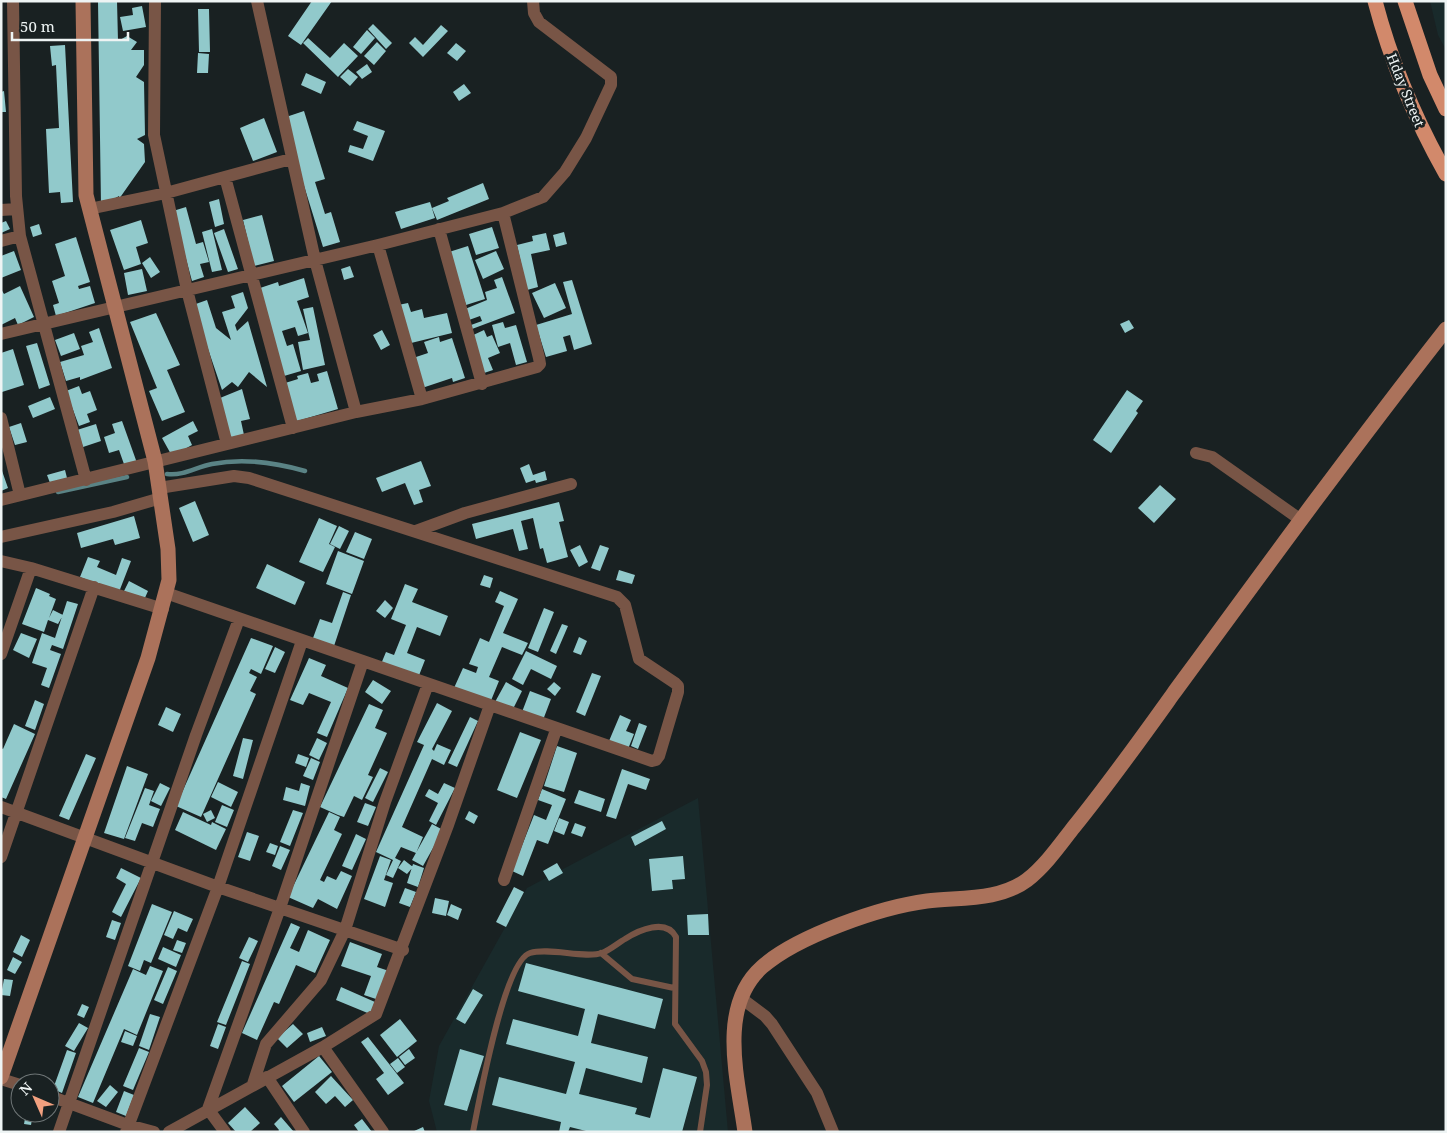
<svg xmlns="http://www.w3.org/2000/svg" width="1447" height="1133" viewBox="0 0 1447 1133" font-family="'Noto Serif',serif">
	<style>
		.built { fill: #192a2b }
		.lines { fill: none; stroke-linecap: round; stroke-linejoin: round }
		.stream { stroke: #5a8385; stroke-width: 4.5 }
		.building { fill: #91c9cb }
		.lane { stroke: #785546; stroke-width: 6 }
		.street { stroke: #785546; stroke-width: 12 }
		.secondary { stroke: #ab725b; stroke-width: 15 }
		.primary { stroke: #d2896b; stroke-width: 15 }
		.labels { text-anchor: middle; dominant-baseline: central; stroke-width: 5; stroke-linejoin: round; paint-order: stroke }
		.street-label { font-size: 14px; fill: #eef4f4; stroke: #192122 }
	</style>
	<rect width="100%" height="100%" fill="#192122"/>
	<path class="built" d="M1430 1H1446V50L1438 35Z
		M698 798 728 1132H437L429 1101 439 1046 527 888Z"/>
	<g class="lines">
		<path class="stream" d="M167 474C184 476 196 467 212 464 242 458 277 463 305 471
			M58 492 127 477"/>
	</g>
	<path class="building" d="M98 1H117L118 41 127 36 137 42 131 50H144V65L136 77 144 82 145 135 137 139 144 144 145 162 119 199V196L101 206Z
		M312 1H332L301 45 288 36Z
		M142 6 146 27 123 31 120 17 133 15 132 8Z
		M198 9H209L210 52H199Z
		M373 24 392 43 386 49 368 29Z
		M441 25 448 31 423 57 409 43 415 37 423 45Z
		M367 30 375 38 361 54 353 47Z
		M308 38 330 58 344 43 358 56 338 77 303 43Z
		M377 42 386 51 374 65 364 56Z
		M456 43 466 51 457 61 447 53Z
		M65 45 73 202 61 203 60 192 49 193 46 129 59 128 56 65 52 66 50 46Z
		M198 53 209 54 208 73H197Z
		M367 64 372 72 362 79 356 72Z
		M348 69 358 77 350 86 340 77Z
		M306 73 326 82 321 94 301 85Z
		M464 84 471 93 459 101 453 92Z
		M4 91 6 112H1V92Z
		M304 111 325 179 315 182 325 214 331 212 340 242 323 247 283 118Z
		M264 118 277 152 253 161 240 128Z
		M357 121 385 131 373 161 348 152 350 145 363 149 368 136 353 130Z
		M483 183 489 199 437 220 432 208 449 201 447 198Z
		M219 199 224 224 215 227 209 202Z
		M430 202 435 218 401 229 395 212Z
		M186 207 196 244 203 242 209 262 200 264 204 277 192 281 173 211Z
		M262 215 274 261 254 266 243 220Z
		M141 220 148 243 136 247 141 264 124 270 110 230Z
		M6 221 10 229 1 233V223Z
		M39 224 42 234 33 237 30 227Z
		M492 227 499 248 476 255 469 234Z
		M212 229 222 270 212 272 202 232Z
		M224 229 238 269 228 272 214 233Z
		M564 232 567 244 556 247 553 235Z
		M546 233 550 250 531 254 538 287 527 290 517 245 533 241 532 236Z
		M76 237 90 282 78 286 79 289 90 286 95 303 56 316 53 305 59 303 52 281 65 276 55 244Z
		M468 246 485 299 466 305 449 252Z
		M14 251 21 270 1 278V256Z
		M496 251 504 269 483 279 475 260Z
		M150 257 160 272 151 278 142 263Z
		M350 266 354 277 344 280 341 269Z
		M142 269 147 291 128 295 124 273Z
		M502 277 515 313 472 329 471 325 482 321 480 316 469 320 465 309 487 300 485 292 497 288 494 280Z
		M304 278 309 297 297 301 308 333 298 336 295 327 282 331 287 346 293 344 301 371 284 376 257 289 278 282 279 286Z
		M572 280 592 344 574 350 570 335 563 337 567 351 546 357 536 325 572 314 563 282Z
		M555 283 566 308 544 318 532 293Z
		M20 286 34 317 18 325 15 318 1 325V289L4 294Z
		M243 292 248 308 235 325 237 331 248 321 267 387 249 372 238 387 232 382 222 390 193 305 207 300 216 328 231 340 222 312 235 308 231 296Z
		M408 303 411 312 422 309 424 318 447 313 452 333 407 344 398 305Z
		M313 307 325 365 303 370 298 342 310 340 303 309Z
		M156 313 180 365 167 370 185 412 162 421 149 391 157 388 130 322Z
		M1129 320 1134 328 1125 333 1120 324Z
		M503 322 505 328 516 325 527 362 516 365 510 343 498 347 492 325Z
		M99 328 112 368 80 380V377L66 381 60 362 84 355 81 346 93 342 89 332Z
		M382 330 390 345 381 350 373 335Z
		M484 330 487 337 492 335 500 353 488 358 493 370 484 373 469 337Z
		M74 333 80 349 61 356 55 340Z
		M439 337 440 342 452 338 465 378 453 382 452 378 419 389 410 359 428 353 424 342Z
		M37 343 50 385 39 389 26 346Z
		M13 349 24 385 2 392 1 353Z
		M327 371 338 409 294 422 282 384 298 379 297 376 308 373 311 383 319 381 317 374Z
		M79 386 82 394 90 391 97 410 87 414 90 422 79 426 66 391Z
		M242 389 250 419 241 421 244 435 231 439 220 398Z
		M1127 390 1143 401 1136 411 1138 413 1111 453 1093 440Z
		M50 397 55 409 33 418 28 406Z
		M122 421 137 463 125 467 119 450 109 453 104 437 115 433 112 424Z
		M193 421 198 431 188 436 192 445 172 456 162 438Z
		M21 423 27 442 15 445 9 427Z
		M96 424 101 441 83 447 77 430Z
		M421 461 431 486 419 490 423 502 414 505 405 483 382 492 376 478Z
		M529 464 533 475 545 471 547 480 536 483 535 480 526 483 520 468Z
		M1 468 8 488 1 491Z
		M65 470 67 478 50 483 47 475Z
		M1160 485 1176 499 1154 523 1138 508Z
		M195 501 209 535 193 542 179 508Z
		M559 502 564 521 559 522 568 557 547 563 543 548 540 549 533 518 521 521 528 549 519 551 513 529 476 539 472 524Z
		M134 516 140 538 115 545 113 539 81 548 77 533Z
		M319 518 337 526 329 544 335 547 323 572 299 562Z
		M339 526 349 531 340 549 330 544Z
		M355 532 372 539 364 559 346 552Z
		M580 545 588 562 579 567 570 550Z
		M600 545 609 548 600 571 591 568Z
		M338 551 364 561 352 594 326 584Z
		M88 557 100 561 97 567 116 575 122 558 131 561 119 592 80 577Z
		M267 564 305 582 295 605 256 588Z
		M619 570 635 575 632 584 616 580Z
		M484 575 493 578 490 588 480 585Z
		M129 581 148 591 144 600 124 591Z
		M405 584 418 589 412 602 448 616 440 636 417 627 407 653 425 660 418 678 381 664 386 652 394 655 406 625 391 619Z
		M36 588 50 594 49 596 56 599 49 618 53 610 63 615 58 624 48 620 44 632 22 624Z
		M500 591 518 599 503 633 528 643 522 655 502 647 489 677 499 681 490 703 454 688 463 668 476 673 478 667 469 664 480 638 489 642 486 649 504 606 495 602Z
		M343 592 351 595 334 646 313 638 320 619 332 623Z
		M385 600 393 608 385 618 376 611Z
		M67 601 78 604 63 649 52 645 50 650 61 654 49 688 41 685 47 668 32 663 42 633 55 638Z
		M544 608 554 612 538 652 528 648Z
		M562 624 568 626 556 654 550 651Z
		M21 633 37 639 29 658 13 650Z
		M579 637 587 641 581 655 573 652Z
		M251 638 273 646 261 674 251 669 249 673 257 677 250 691 256 694 201 817 176 806Z
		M275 647 285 652 275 673 265 669Z
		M526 651 557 666 551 679 531 669 523 685 512 679Z
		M309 658 326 665 321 676 348 688 327 737 317 733 331 702 309 693 303 705 290 700Z
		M592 673 601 676 585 716 576 712Z
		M373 680 391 691 382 704 365 692Z
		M506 682 522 691 512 711 495 702Z
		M554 682 561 688 555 696 547 689Z
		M530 691 551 699 543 720 522 712Z
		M35 700 44 704 35 730 25 726Z
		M437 703 452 711 432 749 434 751 437 744 451 750 444 765 432 759 402 827 423 837 416 853 401 847 395 858 401 861 393 878 386 875 393 860 376 852 424 745 417 742Z
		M369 704 383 710 375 728 387 733 368 775 373 777 362 800 354 796 344 817 338 815 320 807Z
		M166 707 181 714 173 732 158 725Z
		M620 715 631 720 626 731 634 734 628 749 609 741Z
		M470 717 478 721 457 767 448 763Z
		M639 723 647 726 638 749 631 746Z
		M14 724 35 734 6 799 1 797V748L3 749Z
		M520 732 541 740 517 798 497 790Z
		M243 738 253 740 243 779 233 776Z
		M317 738 327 743 319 760 309 755Z
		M557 746 577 753 564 792 544 786Z
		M86 754 96 758 69 820 59 816Z
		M298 754 309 758 306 767 295 763Z
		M311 758 320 762 313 780 303 776Z
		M127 766 148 774 124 839 104 833Z
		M380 768 388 772 373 802 365 798Z
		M622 769 650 779 646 790 628 784 616 819 606 816Z
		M218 782 238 792 231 807 211 797Z
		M160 783 170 788 161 806 151 801Z
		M301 783 310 786 305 806 283 800 286 787 299 791Z
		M444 783 455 788 436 825 429 821 438 803 425 796 429 789 438 794Z
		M145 788 154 791 149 805 160 809 153 827 142 823 135 841 125 838Z
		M542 789 566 799 548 844 537 840 523 876 512 871 534 815 546 820 552 805 538 800Z
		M579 790 605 799 601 812 574 803Z
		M365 803 376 807 368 826 357 822Z
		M222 805 234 810 227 827 215 822Z
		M211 810 215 818 207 822 203 814Z
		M293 810 303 813 290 846 280 842Z
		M469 811 478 816 474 824 465 819Z
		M183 812 211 825 212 822 226 829 216 850 175 830Z
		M329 812 340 817 334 830 342 834 320 880 324 882 327 876 336 880 341 871 352 876 337 909 318 899 313 908 288 897Z
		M559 818 569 822 564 835 554 831Z
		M662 821 666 829 635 846 631 837Z
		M575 823 586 827 582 837 571 833Z
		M432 824 443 830 423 866 412 860Z
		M247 832 259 836 250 861 238 857Z
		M356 834 366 839 352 870 342 866Z
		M270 843 278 846 275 855 266 852Z
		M280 846 290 850 281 870 272 866Z
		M380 856 391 860 384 880 393 883 385 907 364 899Z
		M683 856 685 879 672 880 673 889 652 891 649 859Z
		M404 860 413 867 407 874 398 868Z
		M557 863 563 873 549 881 543 871Z
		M413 864 424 868 418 887 407 883Z
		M121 868 141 878 121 917 112 912 126 884 116 878Z
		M514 887 524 892 506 927 496 922Z
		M405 888 416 892 410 907 399 903Z
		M435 898 449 901 446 916 432 913Z
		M152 904 172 912 151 963 144 960 140 971 128 966Z
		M451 904 462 909 458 920 447 915Z
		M174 911 193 919 187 932 178 928 173 939 164 935Z
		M708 914 709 935H688L687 915Z
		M112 920 121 923 115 940 106 937Z
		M291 923 300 927 290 948 299 952 308 930 330 940 315 973 296 965 279 1004 274 1002 257 1040 242 1033Z
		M21 935 30 940 22 957 13 952Z
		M249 937 258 941 248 962 239 958Z
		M177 940 186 943 182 953 173 950Z
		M350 942 382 954 377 967 389 971 379 1000 364 995 371 976 341 966Z
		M163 947 181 955 176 967 158 959Z
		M13 957 22 962 15 974 7 970Z
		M242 961 250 964 226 1025 217 1022Z
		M526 963 663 999 655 1029 598 1014 591 1043 648 1057 642 1083 586 1068 579 1094 637 1108 635 1114 650 1118 663 1068 697 1077 682 1132H590L570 1127 568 1132H559L561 1122 492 1105 499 1077 566 1094 575 1062 506 1044 513 1019 578 1036 585 1009 518 991Z
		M150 966 163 971 137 1035 124 1029 93 1103 78 1097 133 969 146 975Z
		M168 967 177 971 163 1004 154 1000Z
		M4 979 13 980 10 996 1 995Z
		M341 987 375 1002 370 1014 336 1000Z
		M473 989 483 995 465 1024 456 1019Z
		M82 1004 89 1007 84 1018 77 1015Z
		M150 1014 160 1017 149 1050 139 1046Z
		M400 1019 417 1041 397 1057 380 1035Z
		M79 1023 88 1028 74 1051 65 1046Z
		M218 1024 226 1027 218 1049 210 1046Z
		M293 1024 303 1034 287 1048 277 1038Z
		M322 1027 326 1036 310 1042 307 1033Z
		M125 1031 137 1036 133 1046 121 1042Z
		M368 1037 404 1083 388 1095 376 1079 384 1073 361 1042Z
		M139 1048 149 1052 133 1090 123 1086Z
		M409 1049 415 1058 405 1065 399 1057Z
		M460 1049 484 1056 467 1111 444 1105Z
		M67 1050 76 1053 62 1093 53 1089Z
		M319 1056 332 1072 294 1102 282 1086Z
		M398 1058 405 1067 397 1073 390 1064Z
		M331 1076 353 1100 345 1107 335 1096 326 1104 315 1092Z
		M110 1085 118 1092 106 1107 97 1101Z
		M124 1091 134 1095 126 1116 116 1112Z
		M245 1107 260 1123 250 1132H236L228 1123Z
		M26 1113H33L31 1125 24 1124Z
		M281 1117 294 1132H278L279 1130 274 1124Z
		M362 1119 372 1132H359L354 1125Z
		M423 1127 425 1132H412Z"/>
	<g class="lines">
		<path class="lane" d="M601 953 632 979 674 988
			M473 1132C479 1102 504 961 530 953 550 947 584 959 602 953 610 950 618 943 625 939 639 930 666 918 676 937L675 1024 702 1061 706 1072 707 1085 700 1132"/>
		<path class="street" d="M13 1 16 196 20 236 86 480
			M155 1 154 135 187 290 227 444
			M257 1 315 260 356 412
			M225 177 293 428
			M89 209 166 193 291 159
			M1 210 17 209
			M439 229 482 384
			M1 241 20 236
			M378 245 422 399
			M1 334 378 245 503 213 543 197 565 172 586 138 611 85V77L539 22 534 13 533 1
			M1 418 20 495
			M1196 453 1212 457 1301 520
			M159 488 234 476 249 478 617 597 625 605 639 659 675 683 678 686V692L659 756 656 760 652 761 166 593
			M1 500 356 412 422 399 537 367 540 364 539 358 503 213
			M416 531 465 513 571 484
			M1 537 113 512 161 498
			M1 561 31 568 163 609
			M1 654 31 568
			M1 807 218 887 403 950
			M1 857 94 587
			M504 880 556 730
			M741 998 765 1016 772 1024 817 1093 833 1132
			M323 1047 383 1132
			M267 1077 304 1132
			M1 1079 20 1085
			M253 1084 266 1044 321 980 345 930 385 802 428 684
			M50 1096 128 1125 154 1132
			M59 1132 196 735 239 619
			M126 1132 218 887 302 641
			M169 1132 323 1047 376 1014 448 825 490 705
			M225 1132 208 1109 280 908 363 661"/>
		<path class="secondary" d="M1 1077 148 658 169 580 168 549 155 461 86 195 83 1
			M745 1132C738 1080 717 1007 762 967 797 936 881 907 927 901 960 897 999 901 1027 880 1045 866 1059 846 1073 828 1108 785 1140 740 1173 694 1263 571 1352 449 1446 329"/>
		<path class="primary" d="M1375 1C1391 62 1415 119 1446 174
			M1405 1 1430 75 1446 109"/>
	</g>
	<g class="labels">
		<g class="street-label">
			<text transform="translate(1406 90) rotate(68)">Hday Street</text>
		</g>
	</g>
	<rect width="1447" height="1133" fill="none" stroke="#eef4f4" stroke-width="5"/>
	<g transform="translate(35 1098) rotate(315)"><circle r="24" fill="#192122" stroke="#6e7576"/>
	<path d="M0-4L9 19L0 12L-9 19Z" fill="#f2a07f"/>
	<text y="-8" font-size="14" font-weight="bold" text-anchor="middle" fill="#eef4f4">N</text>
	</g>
	<path d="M12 32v8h116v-8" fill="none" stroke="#eef4f4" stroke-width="2.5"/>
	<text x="20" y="32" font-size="15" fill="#eef4f4" stroke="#192122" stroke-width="4" paint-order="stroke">50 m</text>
</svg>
